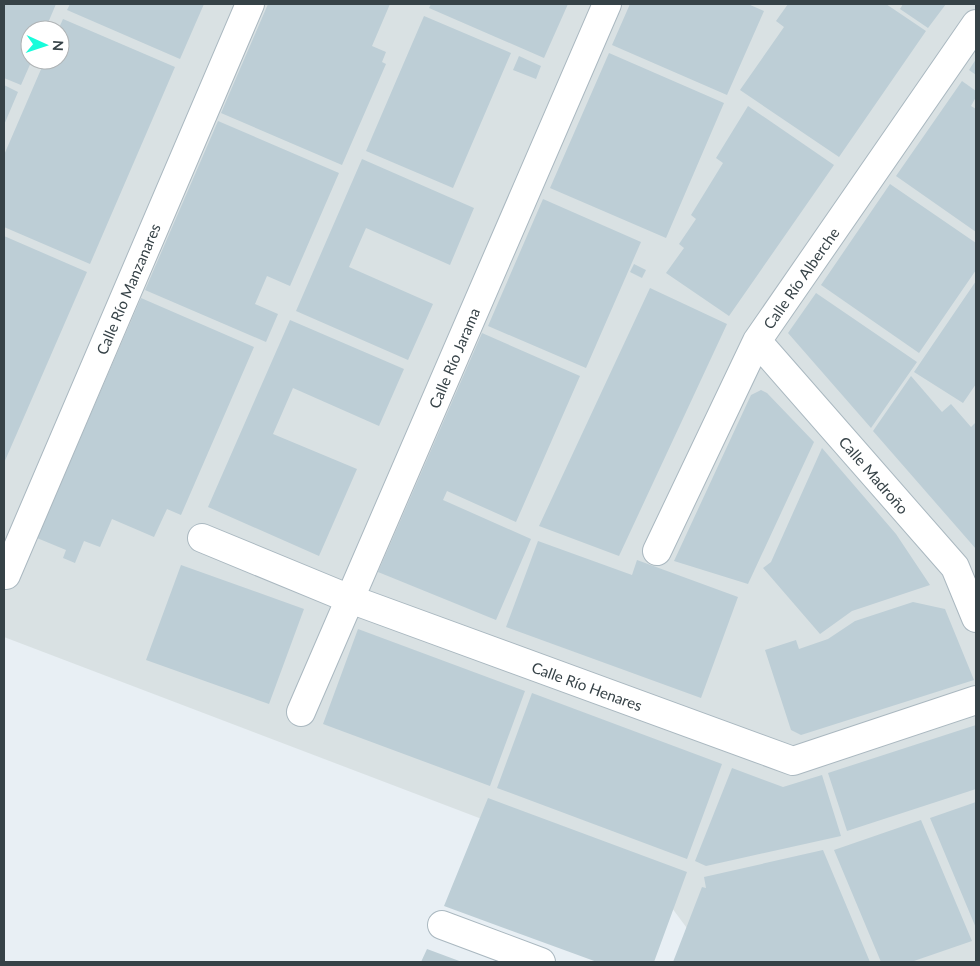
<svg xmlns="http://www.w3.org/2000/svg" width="980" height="966" viewBox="0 0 980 966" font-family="Lato,sans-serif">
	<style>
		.industrial { fill: #d9e1e3; fill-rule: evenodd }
		.building { fill: #bdced6 }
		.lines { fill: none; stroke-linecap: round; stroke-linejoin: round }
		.minor-casing { stroke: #aab8c0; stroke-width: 30 }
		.minor { stroke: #fff; stroke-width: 28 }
		.labels { text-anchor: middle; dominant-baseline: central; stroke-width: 5; stroke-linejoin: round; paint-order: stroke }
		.street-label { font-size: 15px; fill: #364247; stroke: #fff }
	</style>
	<rect width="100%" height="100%" fill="#e8eff4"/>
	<path class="industrial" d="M4 4H976V962H712L655 885 4 637ZM30 30H60V60H30Z"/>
	<path class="building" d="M4 4H56L45 30H30V60H32L21 85 4 78Z
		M70 4H204L180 59 67 10Z
		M268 4H390L372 46 386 52 382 62 386 64 342 165 221 113Z
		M431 4H568L544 58 429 8Z
		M630 4H748L764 11 727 95 612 45Z
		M788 4H886L926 31 839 157 740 90 784 27 776 21Z
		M903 4H946L928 28 900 9Z
		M424 16 511 53 453 188 366 151Z
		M63 19 175 67 90 264 4 227V155L45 60H60V30H58Z
		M609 53 724 103 666 238 550 188Z
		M519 56 541 66 536 79 513 70Z
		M976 59V75L969 70Z
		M962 81 976 91V97L971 106 976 109V232L896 176Z
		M4 85 18 92 4 125Z
		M748 106 834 165 729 316 666 273 684 248 679 244 696 219 691 215 723 163 716 158Z
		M218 121 339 173 290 286 267 276 255 304 278 314 266 342 145 290Z
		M362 159 474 208 450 265 366 228 349 267 433 304 408 360 296 311Z
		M890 184 976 243V270L919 353 821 285Z
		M543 199 641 242 586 368 488 326Z
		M4 236 87 272 4 463Z
		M634 264 646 270 642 278 630 272Z
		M976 281V384L963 403 914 372Z
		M650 288 727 324 619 556 539 526Z
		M816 293 917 362 871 428 788 333Z
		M141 298 254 347 181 515 167 509 154 537 112 519 100 547 84 541 75 563 63 558 66 550 37 538Z
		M290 320 404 369 379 426 293 388 273 434 357 469 319 556 208 507Z
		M482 333 580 376 516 522 447 491 443 500 531 539 496 620 378 572Z
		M911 376 942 412 951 404 971 427 976 422V549L873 431Z
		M761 390 767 393 814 442 748 584 674 561 751 395Z
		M822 448 896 534 930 585 852 611 820 634 763 568 771 562Z
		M538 541 632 575 637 560 738 597 701 698 506 627Z
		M181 565 304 609 269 704 146 660Z
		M913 602 945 609 974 680 801 735 791 730 765 650 796 640 799 649 828 639 855 621Z
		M358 629 525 691 490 786 323 724Z
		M532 693 722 764 687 859 497 788Z
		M976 725V789L847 831 828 773Z
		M732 768 783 787 822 775 841 836 706 866 695 861Z
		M488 798 687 872 654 962H597L444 906Z
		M976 802V928L930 818Z
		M921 820 972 941 911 962H881L834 850Z
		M823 850 870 962H673L702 887 706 888 704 877Z
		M427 949 462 962H421Z"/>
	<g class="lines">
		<g class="minor-casing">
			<path id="minor" d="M757 341 955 567 976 618
				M202 538 350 599 793 761 976 700
				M657 551 757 341 976 24
				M4 574 6 575 250 4
				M301 712 607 4
				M442 925 541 962"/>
		</g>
		<use href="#minor" class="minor"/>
	</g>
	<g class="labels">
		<g class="street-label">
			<text transform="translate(801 278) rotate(-55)">Calle Río Alberche</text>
			<text transform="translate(128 289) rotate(-67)">Calle Río Manzanares</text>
			<text transform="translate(454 358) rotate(-67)">Calle Río Jarama</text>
			<text transform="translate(874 475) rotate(49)">Calle Madroño</text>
			<text transform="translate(587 686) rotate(20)">Calle Río Henares</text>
		</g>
	</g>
	<rect width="980" height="966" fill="none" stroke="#364247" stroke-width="10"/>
	<g transform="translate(45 45) rotate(93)"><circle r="24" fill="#ffffff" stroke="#afb3b5"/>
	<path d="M0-4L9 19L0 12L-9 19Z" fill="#17fcdb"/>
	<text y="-8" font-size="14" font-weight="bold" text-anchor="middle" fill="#364247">N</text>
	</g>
</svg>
